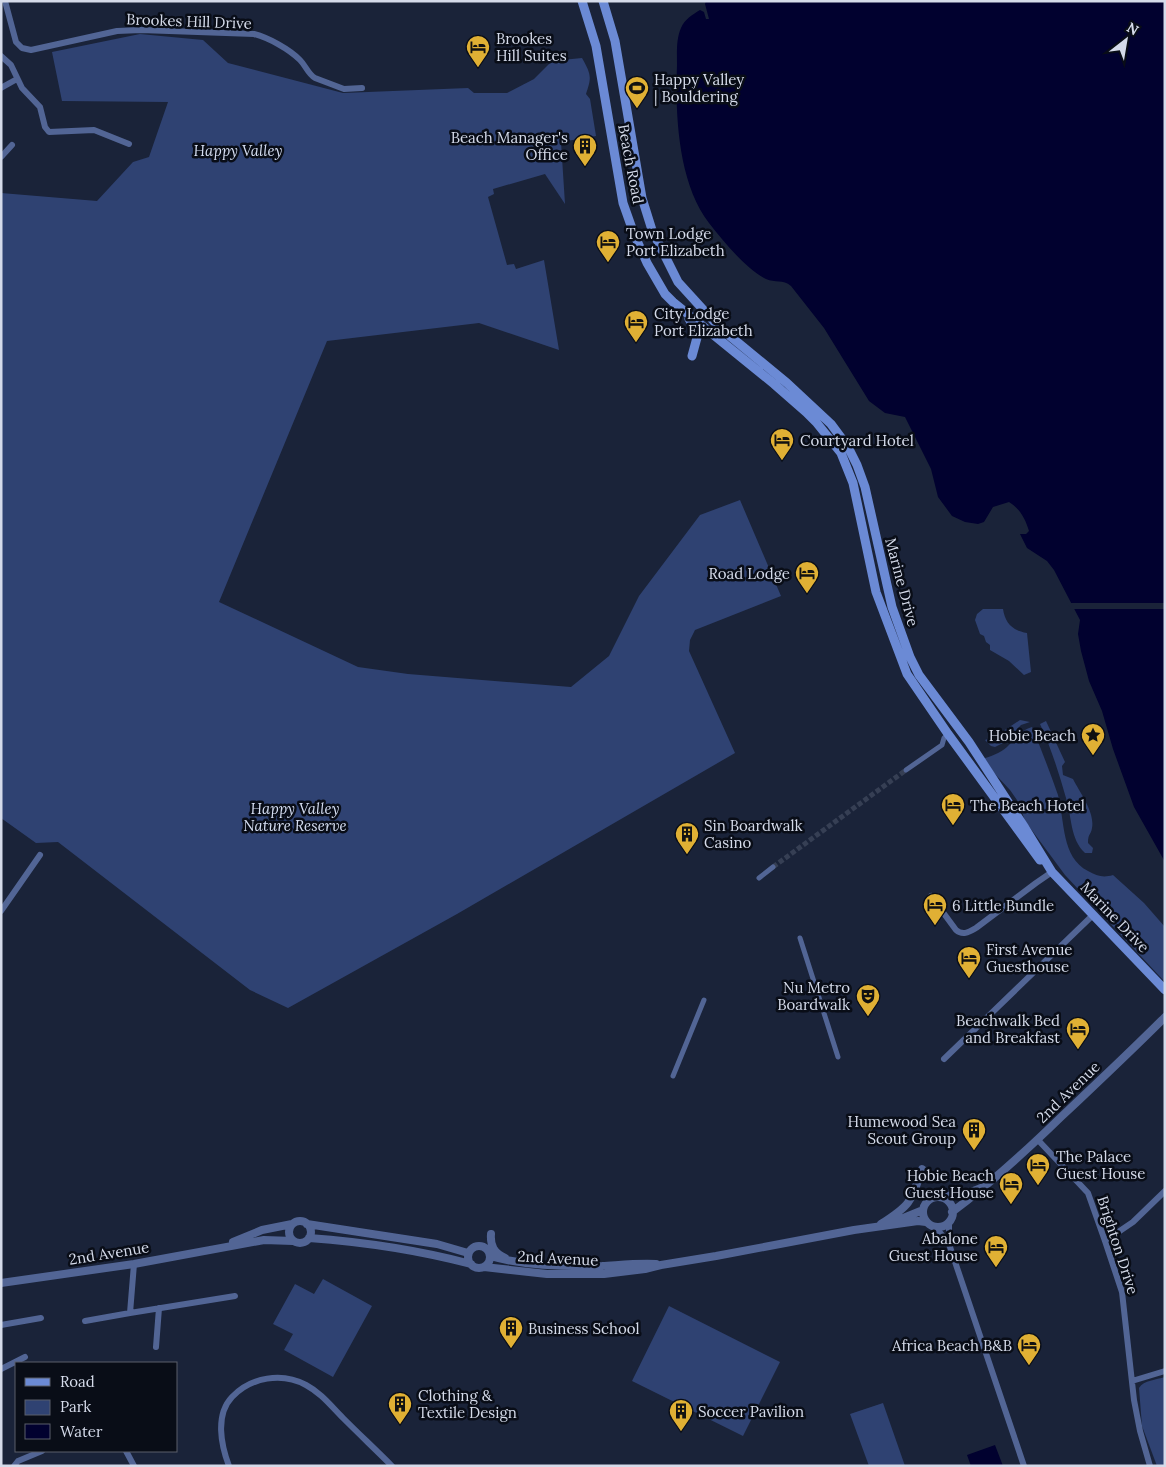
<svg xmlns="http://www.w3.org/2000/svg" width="1166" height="1467" viewBox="0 0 1166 1467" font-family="Lora,serif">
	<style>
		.green { fill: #2f4272 }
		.water { fill: #01012f }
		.pier { fill: #1a2339 }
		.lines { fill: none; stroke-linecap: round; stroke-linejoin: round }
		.pedestrian-tunnel { stroke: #363f54; stroke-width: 5; stroke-dasharray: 5 2.5; stroke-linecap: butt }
		.pedestrian { stroke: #526595; stroke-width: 5 }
		.minor { stroke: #526595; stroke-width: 6 }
		.tertiary { stroke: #526595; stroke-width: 8 }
		.secondary { stroke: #6b8ad5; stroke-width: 9 }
		.labels { text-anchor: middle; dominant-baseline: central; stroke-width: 5; stroke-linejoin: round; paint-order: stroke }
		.street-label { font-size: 15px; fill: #d5dbea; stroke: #090d17 }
		.poi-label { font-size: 15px; fill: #d5dbea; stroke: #090d17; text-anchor: start }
		.park-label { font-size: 15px; font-style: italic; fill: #d6dff3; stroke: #090d17 }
	</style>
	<rect width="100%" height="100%" fill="#1a2339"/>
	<path class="green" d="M140 34 203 40 228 63 343 93 468 88 474 93H507L534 79 552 61 582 58C591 74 592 77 586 94L590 99 596 136 561 142 565 204 545 174 493 189 494 194 488 197 507 265 514 264 516 269 544 260 559 350 479 323 327 341 219 602 358 667 408 674 571 687 609 656 639 596 700 515 740 500 781 596 695 630 690 640 689 651 735 753 457 914 288 1008 250 990 58 842 36 843 1 818V193L97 201 133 162 149 157 168 102 62 101 52 52Z
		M983 609H1003C1005 623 1013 631 1027 633L1031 672 1024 675 1009 661 990 650V645L986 642 984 636 980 634 975 620 977 614Z
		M1020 720 1030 722 1021 725 1005 742 995 747 991 746 985 740 996 736Z
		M1046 721 1065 762 1062 766 1063 775 1073 779C1080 793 1095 812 1092 828 1091 835 1088 833 1088 843L1093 848 1092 853H1085C1070 839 1072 817 1066 798 1059 773 1051 748 1040 724Z
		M1032 727C1041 749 1050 772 1058 795 1065 821 1061 857 1088 871 1097 876 1103 878 1113 875L1144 903 1165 927V982L1065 875 1025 821 1019 803 1010 790 981 759C990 757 1000 753 1007 747 1016 738 1019 731 1032 727Z
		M323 1279 372 1306 333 1377 284 1350 293 1334 273 1324 295 1284 314 1294Z
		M669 1306 780 1362 743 1436 632 1381Z
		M1165 1377V1466H1157L1142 1426 1139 1388C1144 1380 1156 1380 1165 1377Z
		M883 1403 905 1466H869L850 1414Z"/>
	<path class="water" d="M706 1H1165V862L1134 807 1113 749 1102 711 1089 681 1081 651 1078 634 1080 620 1054 570 1047 561 1027 548 1020 534H1026L1029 531C1025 518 1020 509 1009 502L993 507 984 522 978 524 965 522 952 516 938 497 931 469 905 417 885 413 869 401 824 328 791 286C783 279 775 283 766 279 745 268 724 242 709 223 678 183 675 114 677 65 677 53 676 39 681 28 685 19 692 15 700 10L704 12 706 19H709L705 4Z
		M995 1445 1003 1466H971L967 1455Z"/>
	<path class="pier" d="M1067 603H1165V609H1071Z"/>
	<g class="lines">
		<path class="pedestrian-tunnel" d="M773 867 906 770"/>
		<path class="pedestrian" d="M906 770 942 745 944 738 948 734
			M759 878 773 867
			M800 938 838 1057
			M673 1076 704 1000"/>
		<path class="minor" d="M5 1 16 42 22 48 31 50 117 31 141 30 254 34C269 38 289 49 300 60 306 66 308 74 315 78L344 89 362 88
			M1 56 11 65 22 88 40 107 45 127 49 132 94 130 129 144
			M1 88 17 79
			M1 157 12 145
			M931 896 956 930C963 936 969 932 976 928L1036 883 1052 872
			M1 911 40 855
			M944 1059 1093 915
			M1038 1140 1088 1193 1105 1241 1122 1292 1134 1400 1140 1431 1150 1466
			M949 1222V1244L1024 1466
			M935 1227 949 1243
			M1105 1241 1133 1222 1165 1191
			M134 1264 130 1313 235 1296
			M85 1321 130 1313
			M1 1325 41 1318
			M156 1347 159 1308
			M1 1369 25 1357
			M1132 1381 1165 1371
			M126 1451 134 1466
			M14 1466 18 1461 42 1451
			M229 1466C221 1445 215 1415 232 1397 251 1377 282 1372 306 1385 321 1393 331 1406 343 1418 359 1434 376 1450 392 1466"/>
		<path class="tertiary" d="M942 1197 971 1192 981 1188
			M923 1212a15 15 0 1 1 30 0a15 15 0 1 1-30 0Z
			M952 1212C991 1183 1026 1151 1061 1117 1096 1084 1131 1051 1165 1017
			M289 1232a11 11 0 1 1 22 0a11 11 0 1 1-22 0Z
			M896 1221 923 1210
			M307 1224 437 1244 468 1253
			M881 1224C911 1205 911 1202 922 1169
			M491 1234C490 1246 494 1253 505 1258
			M309 1238C364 1242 418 1250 471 1264
			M233 1242 262 1230 292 1224
			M468 1257a11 11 0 1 1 22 0a11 11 0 1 1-22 0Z
			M490 1256C525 1266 566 1267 602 1266 620 1265 638 1263 656 1264
			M484 1267 547 1274H604L645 1269 661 1265 716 1256 854 1230 918 1221 926 1222
			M1 1283 134 1264 264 1240 293 1241"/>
		<path class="secondary" d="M582 1 596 46 623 203 634 234 647 263 665 294 673 302 774 384 806 412 816 422 841 453 853 483 876 592 907 674 948 734 1040 860
			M603 1 615 41 642 198 652 230 678 282 719 327 787 383 831 424 848 447 857 465 865 487 892 607 910 657 919 675 969 742 1025 828 1052 872 1165 990
			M689 319 698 334 692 356"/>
	</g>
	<defs>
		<g id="hotel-pin" transform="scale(1.25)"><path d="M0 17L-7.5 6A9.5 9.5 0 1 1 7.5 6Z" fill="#e0b034" stroke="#090d17"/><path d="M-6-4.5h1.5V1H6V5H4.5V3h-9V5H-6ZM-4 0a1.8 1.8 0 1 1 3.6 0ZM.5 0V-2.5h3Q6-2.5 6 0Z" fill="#111"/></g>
		<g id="stadium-pin" transform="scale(1.25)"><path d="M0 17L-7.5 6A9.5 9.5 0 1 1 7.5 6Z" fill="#e0b034" stroke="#090d17"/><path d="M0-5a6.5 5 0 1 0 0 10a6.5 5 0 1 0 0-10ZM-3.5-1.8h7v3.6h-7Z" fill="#111"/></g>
		<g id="building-pin" transform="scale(1.25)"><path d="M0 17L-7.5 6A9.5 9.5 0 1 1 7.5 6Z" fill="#e0b034" stroke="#090d17"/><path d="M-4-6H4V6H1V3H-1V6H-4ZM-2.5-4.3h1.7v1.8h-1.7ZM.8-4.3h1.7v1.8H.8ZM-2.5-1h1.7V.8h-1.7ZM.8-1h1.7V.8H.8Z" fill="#111"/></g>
		<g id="sight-pin" transform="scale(1.25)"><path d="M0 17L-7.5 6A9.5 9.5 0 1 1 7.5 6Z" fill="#e0b034" stroke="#090d17"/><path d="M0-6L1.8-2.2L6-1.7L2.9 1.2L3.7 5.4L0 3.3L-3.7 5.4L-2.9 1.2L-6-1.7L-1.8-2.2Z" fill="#111"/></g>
		<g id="theatre-pin" transform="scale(1.25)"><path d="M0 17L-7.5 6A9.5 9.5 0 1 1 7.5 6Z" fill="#e0b034" stroke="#090d17"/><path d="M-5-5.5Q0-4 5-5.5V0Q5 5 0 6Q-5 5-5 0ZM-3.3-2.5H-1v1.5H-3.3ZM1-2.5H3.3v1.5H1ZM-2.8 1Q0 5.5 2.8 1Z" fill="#111"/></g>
	</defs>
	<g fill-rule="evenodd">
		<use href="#hotel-pin" x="478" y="47"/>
		<use href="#stadium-pin" x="637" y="88"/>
		<use href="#building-pin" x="585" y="146"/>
		<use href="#hotel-pin" x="608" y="242"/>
		<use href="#hotel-pin" x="636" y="322"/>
		<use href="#hotel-pin" x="782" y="440"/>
		<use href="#hotel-pin" x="807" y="573"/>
		<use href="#sight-pin" x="1093" y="735"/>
		<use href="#hotel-pin" x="953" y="805"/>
		<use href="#building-pin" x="687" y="834"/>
		<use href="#hotel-pin" x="935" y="905"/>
		<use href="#hotel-pin" x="969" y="958"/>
		<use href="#theatre-pin" x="868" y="996"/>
		<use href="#hotel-pin" x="1078" y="1029"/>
		<use href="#building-pin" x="974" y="1130"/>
		<use href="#hotel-pin" x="1038" y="1165"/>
		<use href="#hotel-pin" x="1011" y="1184"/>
		<use href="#hotel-pin" x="996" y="1247"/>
		<use href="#building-pin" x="511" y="1328"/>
		<use href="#hotel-pin" x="1029" y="1345"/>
		<use href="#building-pin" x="400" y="1404"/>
		<use href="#building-pin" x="681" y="1411"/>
	</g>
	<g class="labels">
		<g class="street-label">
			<text transform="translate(189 21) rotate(2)">Brookes Hill Drive</text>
			<text transform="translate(631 164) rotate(79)">Beach Road</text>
			<text transform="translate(902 582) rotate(75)">Marine Drive</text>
			<text transform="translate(1115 917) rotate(46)">Marine Drive</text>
			<text transform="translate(1068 1092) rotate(-44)">2nd Avenue</text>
			<text transform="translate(1118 1245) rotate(72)">Brighton Drive</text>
			<text transform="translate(109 1253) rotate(-9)">2nd Avenue</text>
			<text transform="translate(558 1258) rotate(3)">2nd Avenue</text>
		</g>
		<g class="poi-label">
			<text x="496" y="38">Brookes<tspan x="496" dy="17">Hill Suites</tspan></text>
			<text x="654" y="79">Happy Valley<tspan x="654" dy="17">| Bouldering</tspan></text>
			<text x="568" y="137" text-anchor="end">Beach Manager's<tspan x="568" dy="17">Office</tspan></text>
			<text x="626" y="233">Town Lodge<tspan x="626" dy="17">Port Elizabeth</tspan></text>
			<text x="654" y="313">City Lodge<tspan x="654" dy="17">Port Elizabeth</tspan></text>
			<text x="800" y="440">Courtyard Hotel</text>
			<text x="790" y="573" text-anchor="end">Road Lodge</text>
			<text x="1076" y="735" text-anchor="end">Hobie Beach</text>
			<text x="970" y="805">The Beach Hotel</text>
			<text x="704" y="825">Sin Boardwalk<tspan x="704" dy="17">Casino</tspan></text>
			<text x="952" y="905">6 Little Bundle</text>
			<text x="986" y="949">First Avenue<tspan x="986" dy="17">Guesthouse</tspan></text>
			<text x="850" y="987" text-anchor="end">Nu Metro<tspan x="850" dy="17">Boardwalk</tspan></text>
			<text x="1060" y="1020" text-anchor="end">Beachwalk Bed<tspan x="1060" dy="17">and Breakfast</tspan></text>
			<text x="956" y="1121" text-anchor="end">Humewood Sea<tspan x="956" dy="17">Scout Group</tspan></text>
			<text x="1056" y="1156">The Palace<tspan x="1056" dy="17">Guest House</tspan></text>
			<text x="994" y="1175" text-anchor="end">Hobie Beach<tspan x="994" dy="17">Guest House</tspan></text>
			<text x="978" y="1238" text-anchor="end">Abalone<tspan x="978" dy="17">Guest House</tspan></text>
			<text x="528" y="1328">Business School</text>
			<text x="1012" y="1345" text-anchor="end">Africa Beach B&amp;B</text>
			<text x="418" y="1395">Clothing &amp;<tspan x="418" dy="17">Textile Design</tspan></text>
			<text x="698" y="1411">Soccer Pavilion</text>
		</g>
		<g class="park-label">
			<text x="238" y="150">Happy Valley</text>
			<text x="295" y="808">Happy Valley<tspan x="295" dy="17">Nature Reserve</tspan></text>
		</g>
	</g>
	<rect width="1166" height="1467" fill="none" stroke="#d5dbea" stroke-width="5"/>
	<rect x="15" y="1362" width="162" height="90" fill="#090d17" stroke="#5b5f6b"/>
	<rect x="25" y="1378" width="25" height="8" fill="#6b8ad5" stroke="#5b5f6b"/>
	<text x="60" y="1387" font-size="15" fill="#d5dbea">Road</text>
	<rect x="25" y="1400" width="25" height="15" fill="#2f4272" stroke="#5b5f6b"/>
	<text x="60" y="1412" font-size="15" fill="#d5dbea">Park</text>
	<rect x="25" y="1424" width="25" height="15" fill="#01012f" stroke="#5b5f6b"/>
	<text x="60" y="1437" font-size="15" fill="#d5dbea">Water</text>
	<g transform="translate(1126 40) rotate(31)" stroke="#090d17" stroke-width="4" paint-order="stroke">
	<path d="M0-4L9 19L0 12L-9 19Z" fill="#d5dbea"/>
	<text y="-8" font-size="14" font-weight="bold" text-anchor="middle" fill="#d5dbea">N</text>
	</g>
</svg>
